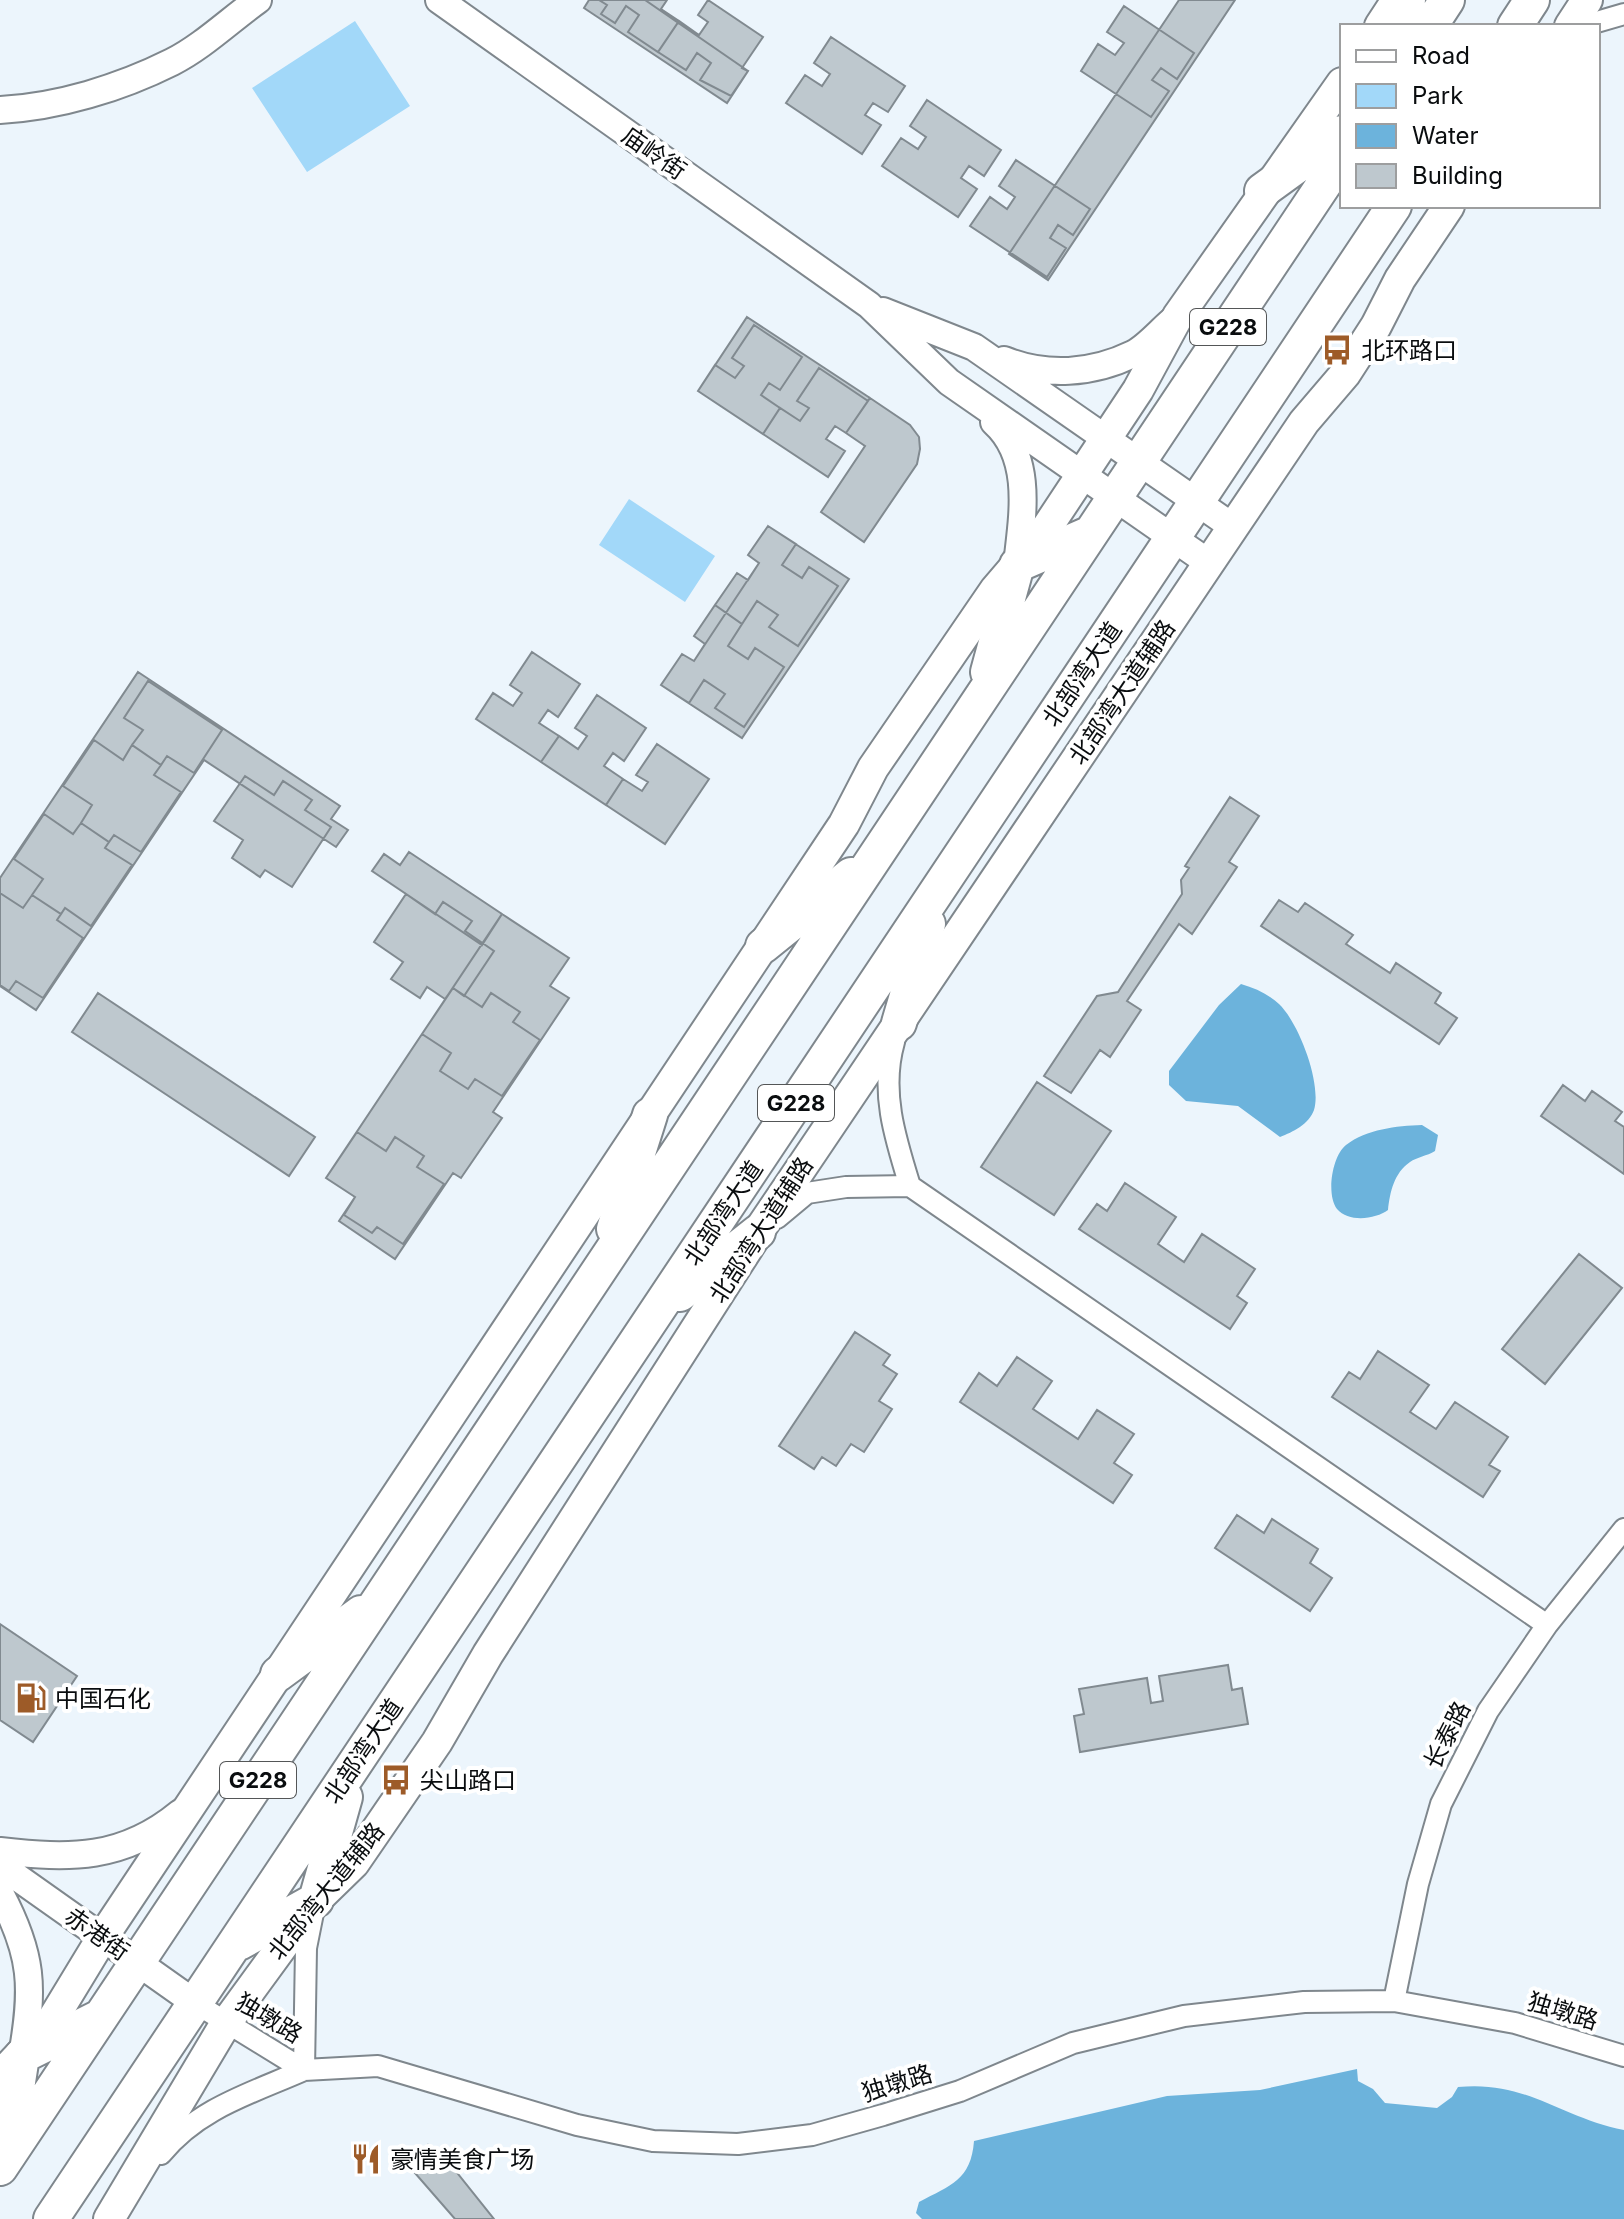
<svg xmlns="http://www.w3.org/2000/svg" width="1624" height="2219" viewBox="0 0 1624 2219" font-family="Inter,'Noto Sans SC',sans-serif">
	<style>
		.green { fill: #a2d8f9 }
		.water { fill: #6cb3dc }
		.building { fill: #bec8ce; stroke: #818a90; stroke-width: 2 }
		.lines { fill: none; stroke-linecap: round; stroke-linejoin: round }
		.minor-casing { stroke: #7f878d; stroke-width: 24 }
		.tertiary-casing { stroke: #7f878d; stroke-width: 30 }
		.secondary-casing { stroke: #7f878d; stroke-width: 34 }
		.trunk-casing { stroke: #7f878d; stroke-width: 38 }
		.minor { stroke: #fff; stroke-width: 20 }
		.tertiary { stroke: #fff; stroke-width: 26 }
		.secondary { stroke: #fff; stroke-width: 30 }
		.trunk { stroke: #fff; stroke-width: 34 }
		.labels { text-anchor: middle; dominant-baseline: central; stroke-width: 8; stroke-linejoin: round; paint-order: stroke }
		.shield { fill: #fff; stroke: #545657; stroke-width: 2 }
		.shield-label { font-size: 22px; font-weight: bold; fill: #0a0d0f }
		.street-label { font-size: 24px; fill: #0a0d0f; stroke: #fff }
		.poi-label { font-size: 24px; fill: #0a0d0f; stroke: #fff; text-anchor: start }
	</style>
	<rect width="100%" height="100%" fill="#ecf5fc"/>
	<path class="green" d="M355 21 410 106 307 172 252 88Z
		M629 499 715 556 685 602 599 545Z"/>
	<path class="water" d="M1241 984C1255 988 1268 994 1279 1004 1299 1023 1322 1084 1314 1110 1309 1124 1293 1132 1280 1137L1238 1106 1186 1101 1169 1085V1071L1219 1005Z
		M1422 1125 1438 1135 1435 1151C1427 1156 1417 1157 1410 1162 1394 1173 1390 1192 1388 1210 1376 1219 1349 1223 1337 1209 1326 1195 1332 1156 1346 1145 1367 1129 1396 1126 1422 1125Z
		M1357 2069 1358 2081 1373 2089 1385 2103 1437 2108 1452 2097 1458 2087C1527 2080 1561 2118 1624 2130V2219H922L916 2213 919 2202C951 2185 971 2180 974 2141L1167 2096 1260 2090Z"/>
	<path class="building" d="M589 0H645L748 71 727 103 584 8Z
		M599 0H667L661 9 679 21 658 52 628 32 639 15 626 6 615 23 601 14 607 5Z
		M708 0 763 37 742 68 748 71 731 96 700 80 711 63 697 53 686 70 658 52 679 21 699 35 708 22 698 15Z
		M1179 0H1235L1048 280 1009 254Z
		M1124 6 1194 53 1177 79 1161 68 1152 80 1169 91 1151 117 1081 71 1098 44 1115 55 1124 43 1107 32Z
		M831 37 905 86 888 112 873 103 865 115 881 125 862 154 786 103 805 75 822 86 830 74 814 63Z
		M927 100 1001 150 984 176 969 166 961 178 977 189 958 217 882 166 901 138 918 149 926 137 910 126Z
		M1016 160 1090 209 1073 235 1058 225 1050 238 1066 248 1047 277 970 226 990 197 1007 209 1015 197 999 186Z
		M747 317 870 398 846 433 835 426 826 439 845 451 828 477 698 391Z
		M754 325 802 357 780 390 769 383 761 395 780 408 763 434 698 391 715 365 735 378 744 366 732 358Z
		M819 368 868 401 846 433 835 426 826 439 845 451 828 477 763 434 780 408 800 421 809 408 797 401Z
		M870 398 910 425 919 437 920 449 917 464 864 542 821 512 865 446 846 433Z
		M768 526 849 579 742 738 661 685 682 654 694 661 759 563 748 555Z
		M768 526 796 544 782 565 802 578 809 567 838 586 798 646 769 627 778 615 757 601 742 624 715 605 737 573 748 580 759 563 748 555Z
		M715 605 742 624 728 646 748 659 755 648 784 667 744 727 715 708 725 694 704 680 689 703 661 685 682 654 694 661 705 644 694 636Z
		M532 652 580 684 558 717 548 710 539 723 559 736 541 762 476 719 493 693 513 706 522 693 510 685Z
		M138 672 340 806 331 819 348 830 336 847 204 760 36 1010 0 986V878Z
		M148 681 222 730 194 773 167 756 161 765 132 745 143 730 124 718Z
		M597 695 646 728 624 761 613 753 604 766 623 779 606 805 541 762 559 736 578 749 587 736 575 728Z
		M94 740 123 760 132 745 161 765 154 775 181 792 141 852 114 835 109 842 81 823 92 805 63 786Z
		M657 744 709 779 665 844 606 805 623 779 642 791 648 782 636 775Z
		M245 776 274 795 283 781 312 800 305 810 331 827 292 887 265 870 260 877 232 858 243 840 214 821Z
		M1230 797 1259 816 1229 862 1237 867 1192 934 1179 924 1127 1001 1141 1010 1110 1057 1100 1050 1071 1093 1044 1076 1097 996 1118 992 1182 894 1181 880 1189 868 1185 866Z
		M44 814 73 834 81 823 109 842 105 848 132 865 91 926 65 908 61 914 32 895 43 879 14 859Z
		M409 852 502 914 482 945 372 871 384 854 400 865Z
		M0 893 23 908 32 895 61 914 57 920 83 938 43 998 16 981 9 991 0 985Z
		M406 894 435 914 443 902 472 921 465 931 494 951 464 996 453 988 445 999 427 987 420 998 391 979 403 962 374 942Z
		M1279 900 1298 912 1305 903 1353 935 1346 944 1390 973 1396 963 1441 993 1435 1003 1457 1018 1439 1044 1261 926Z
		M502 914 569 958 550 986 569 998 493 1112 502 1118 461 1178 453 1173 395 1259 339 1221 355 1197 326 1178Z
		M453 988 482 1007 491 993 520 1012 513 1022 540 1040 502 1096 475 1079 468 1089 440 1071 451 1053 422 1034Z
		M98 993 315 1137 289 1176 72 1032Z
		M1037 1082 1111 1131 1054 1215 981 1167Z
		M1563 1085 1585 1101 1592 1091 1622 1112 1615 1121 1624 1127V1174L1541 1116Z
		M357 1132 386 1151 395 1137 424 1156 417 1167 444 1184 403 1244 377 1227 372 1233 344 1215 355 1197 326 1178Z
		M1125 1183 1176 1217 1158 1244 1184 1262 1202 1234 1255 1269 1237 1296 1247 1303 1230 1329 1079 1229 1097 1204 1107 1211Z
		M1579 1254 1622 1288 1545 1384 1502 1349Z
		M855 1332 890 1355 883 1365 897 1374 879 1401 892 1409 864 1452 851 1444 836 1466 822 1457 814 1469 779 1446Z
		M1378 1351 1429 1385 1410 1412 1436 1429 1455 1402 1508 1437 1489 1465 1500 1471 1483 1497 1332 1397 1349 1372 1360 1379Z
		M1017 1357 1052 1381 1033 1409 1078 1439 1097 1410 1134 1434 1114 1463 1132 1475 1113 1503 960 1402 979 1373 997 1386Z
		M1237 1515 1264 1533 1272 1519 1318 1549 1310 1563 1332 1578 1310 1611 1215 1548Z
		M0 1624 77 1676 33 1742 0 1720Z
		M1228 1665 1232 1690 1242 1688 1248 1724 1080 1752 1074 1716 1084 1714 1079 1689 1147 1678 1151 1703 1163 1701 1159 1676Z
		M428 2145 454 2169 494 2219H455L408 2165Z"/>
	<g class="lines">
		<g class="minor-casing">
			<path id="minor" d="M1583 26 1624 14
				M894 1042C880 1091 895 1138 910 1186
				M777 1218 807 1193 846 1187 910 1186 1547 1625
				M1394 2001 1418 1884 1441 1804 1488 1711 1547 1625 1624 1529
				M195 2003 304 2070 378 2066 577 2125 653 2141 738 2144 812 2135 883 2115 960 2091 1073 2043 1184 2016 1304 2002 1394 2001 1515 2023 1624 2056
				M161 2154C198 2108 252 2093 304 2070L306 1948 314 1908"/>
		</g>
		<g class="tertiary-casing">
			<path id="tertiary" d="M439 0 869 305 949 382 1209 563
				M0 110C58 107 120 88 172 62 202 47 230 20 258 0
				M883 311 974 347 1233 527
				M1004 360C1046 377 1092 374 1133 354 1147 347 1160 331 1172 321
				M994 422C1034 458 1022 518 1017 565
				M0 1851C70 1859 123 1860 180 1813
				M0 1865 195 2003
				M0 1893C33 1955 34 1987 22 2056"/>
		</g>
		<g class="secondary-casing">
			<path id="secondary" d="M1380 26 1397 0
				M1570 26 1587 0
				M0 2076 51 2022 102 1938 844 824 873 768 995 590 1042 535 1138 390 1178 316 1342 83
				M109 2219 226 2023 316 1900 354 1863 437 1742 488 1654 758 1232 1304 422 1345 374 1376 326 1400 279 1449 206"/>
		</g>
		<g class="trunk-casing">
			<path id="trunk" d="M1400 26 1408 0
				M1430 26 1447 0
				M1515 26 1532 0
				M1262 191 1342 133
				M988 672 1017 565 1091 533
				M763 946 851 875
				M899 1023 928 924
				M614 1229 650 1115
				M680 1294 758 1232
				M278 1674 361 1613
				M239 1943 316 1900 345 1797
				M8 2147 22 2056 100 2017
				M0 2168 1342 157
				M51 2219 1394 206"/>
		</g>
		<use href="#minor" class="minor"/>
		<use href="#tertiary" class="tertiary"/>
		<use href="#secondary" class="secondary"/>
		<use href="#trunk" class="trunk"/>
	</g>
	<defs>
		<g id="bus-bare" transform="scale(2.4)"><path d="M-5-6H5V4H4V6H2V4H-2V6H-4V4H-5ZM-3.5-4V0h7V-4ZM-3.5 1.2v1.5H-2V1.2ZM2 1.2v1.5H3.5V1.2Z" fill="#9d5b28" stroke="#fff" stroke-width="2.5" paint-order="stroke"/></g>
		<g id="fuel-bare" transform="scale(2.4)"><path d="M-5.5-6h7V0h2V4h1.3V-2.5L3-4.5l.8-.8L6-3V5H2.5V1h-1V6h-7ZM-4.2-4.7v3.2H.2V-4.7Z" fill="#9d5b28" stroke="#fff" stroke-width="2.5" paint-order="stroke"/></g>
		<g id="restaurant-bare" transform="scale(2.4)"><path d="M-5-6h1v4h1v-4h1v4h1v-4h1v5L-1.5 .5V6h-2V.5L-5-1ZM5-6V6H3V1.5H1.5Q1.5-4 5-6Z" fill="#9d5b28" stroke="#fff" stroke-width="2.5" paint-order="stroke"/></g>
	</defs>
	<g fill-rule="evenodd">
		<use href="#bus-bare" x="1337" y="350"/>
		<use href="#fuel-bare" x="31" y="1698"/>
		<use href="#bus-bare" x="396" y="1780"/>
		<use href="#restaurant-bare" x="366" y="2159"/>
	</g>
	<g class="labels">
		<g class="shield">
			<rect x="1190" y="309" width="76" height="36" rx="6"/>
			<rect x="758" y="1085" width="76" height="36" rx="6"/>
			<rect x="220" y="1762" width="76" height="36" rx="6"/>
		</g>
		<g class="shield-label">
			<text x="1228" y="327">G228</text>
			<text x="796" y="1103">G228</text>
			<text x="258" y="1780">G228</text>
		</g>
		<g class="street-label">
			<text transform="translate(654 153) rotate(35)">庙岭街</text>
			<text transform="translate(1082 674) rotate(-56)">北部湾大道</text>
			<text transform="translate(1122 692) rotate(-56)">北部湾大道辅路</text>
			<text transform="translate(723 1213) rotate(-56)">北部湾大道</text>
			<text transform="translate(761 1230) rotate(-57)">北部湾大道辅路</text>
			<text transform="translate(1447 1735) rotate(-63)">长泰路</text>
			<text transform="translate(363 1751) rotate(-56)">北部湾大道</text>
			<text transform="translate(326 1891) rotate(-51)">北部湾大道辅路</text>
			<text transform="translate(97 1934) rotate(35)">赤港街</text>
			<text transform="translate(1563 2011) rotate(17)">独墩路</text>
			<text transform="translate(269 2018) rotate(31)">独墩路</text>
			<text transform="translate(897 2083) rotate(-17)">独墩路</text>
		</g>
		<g class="poi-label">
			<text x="1361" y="350">北环路口</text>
			<text x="55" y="1698">中国石化</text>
			<text x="420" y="1780">尖山路口</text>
			<text x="390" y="2159">豪情美食广场</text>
		</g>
	</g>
	<rect x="1340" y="24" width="260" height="184" fill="#ffffff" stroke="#9d9e9f" stroke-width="2"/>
	<rect x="1356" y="50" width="40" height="12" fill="#ffffff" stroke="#9d9e9f" stroke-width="2"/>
	<text x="1412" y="64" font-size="24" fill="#0a0d0f">Road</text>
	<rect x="1356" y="84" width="40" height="24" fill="#a2d8f9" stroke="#9d9e9f" stroke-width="2"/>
	<text x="1412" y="104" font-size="24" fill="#0a0d0f">Park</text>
	<rect x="1356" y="124" width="40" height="24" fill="#6cb3dc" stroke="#9d9e9f" stroke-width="2"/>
	<text x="1412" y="144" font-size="24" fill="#0a0d0f">Water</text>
	<rect x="1356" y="164" width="40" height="24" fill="#bec8ce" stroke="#9d9e9f" stroke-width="2"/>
	<text x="1412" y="184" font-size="24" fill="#0a0d0f">Building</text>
</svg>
